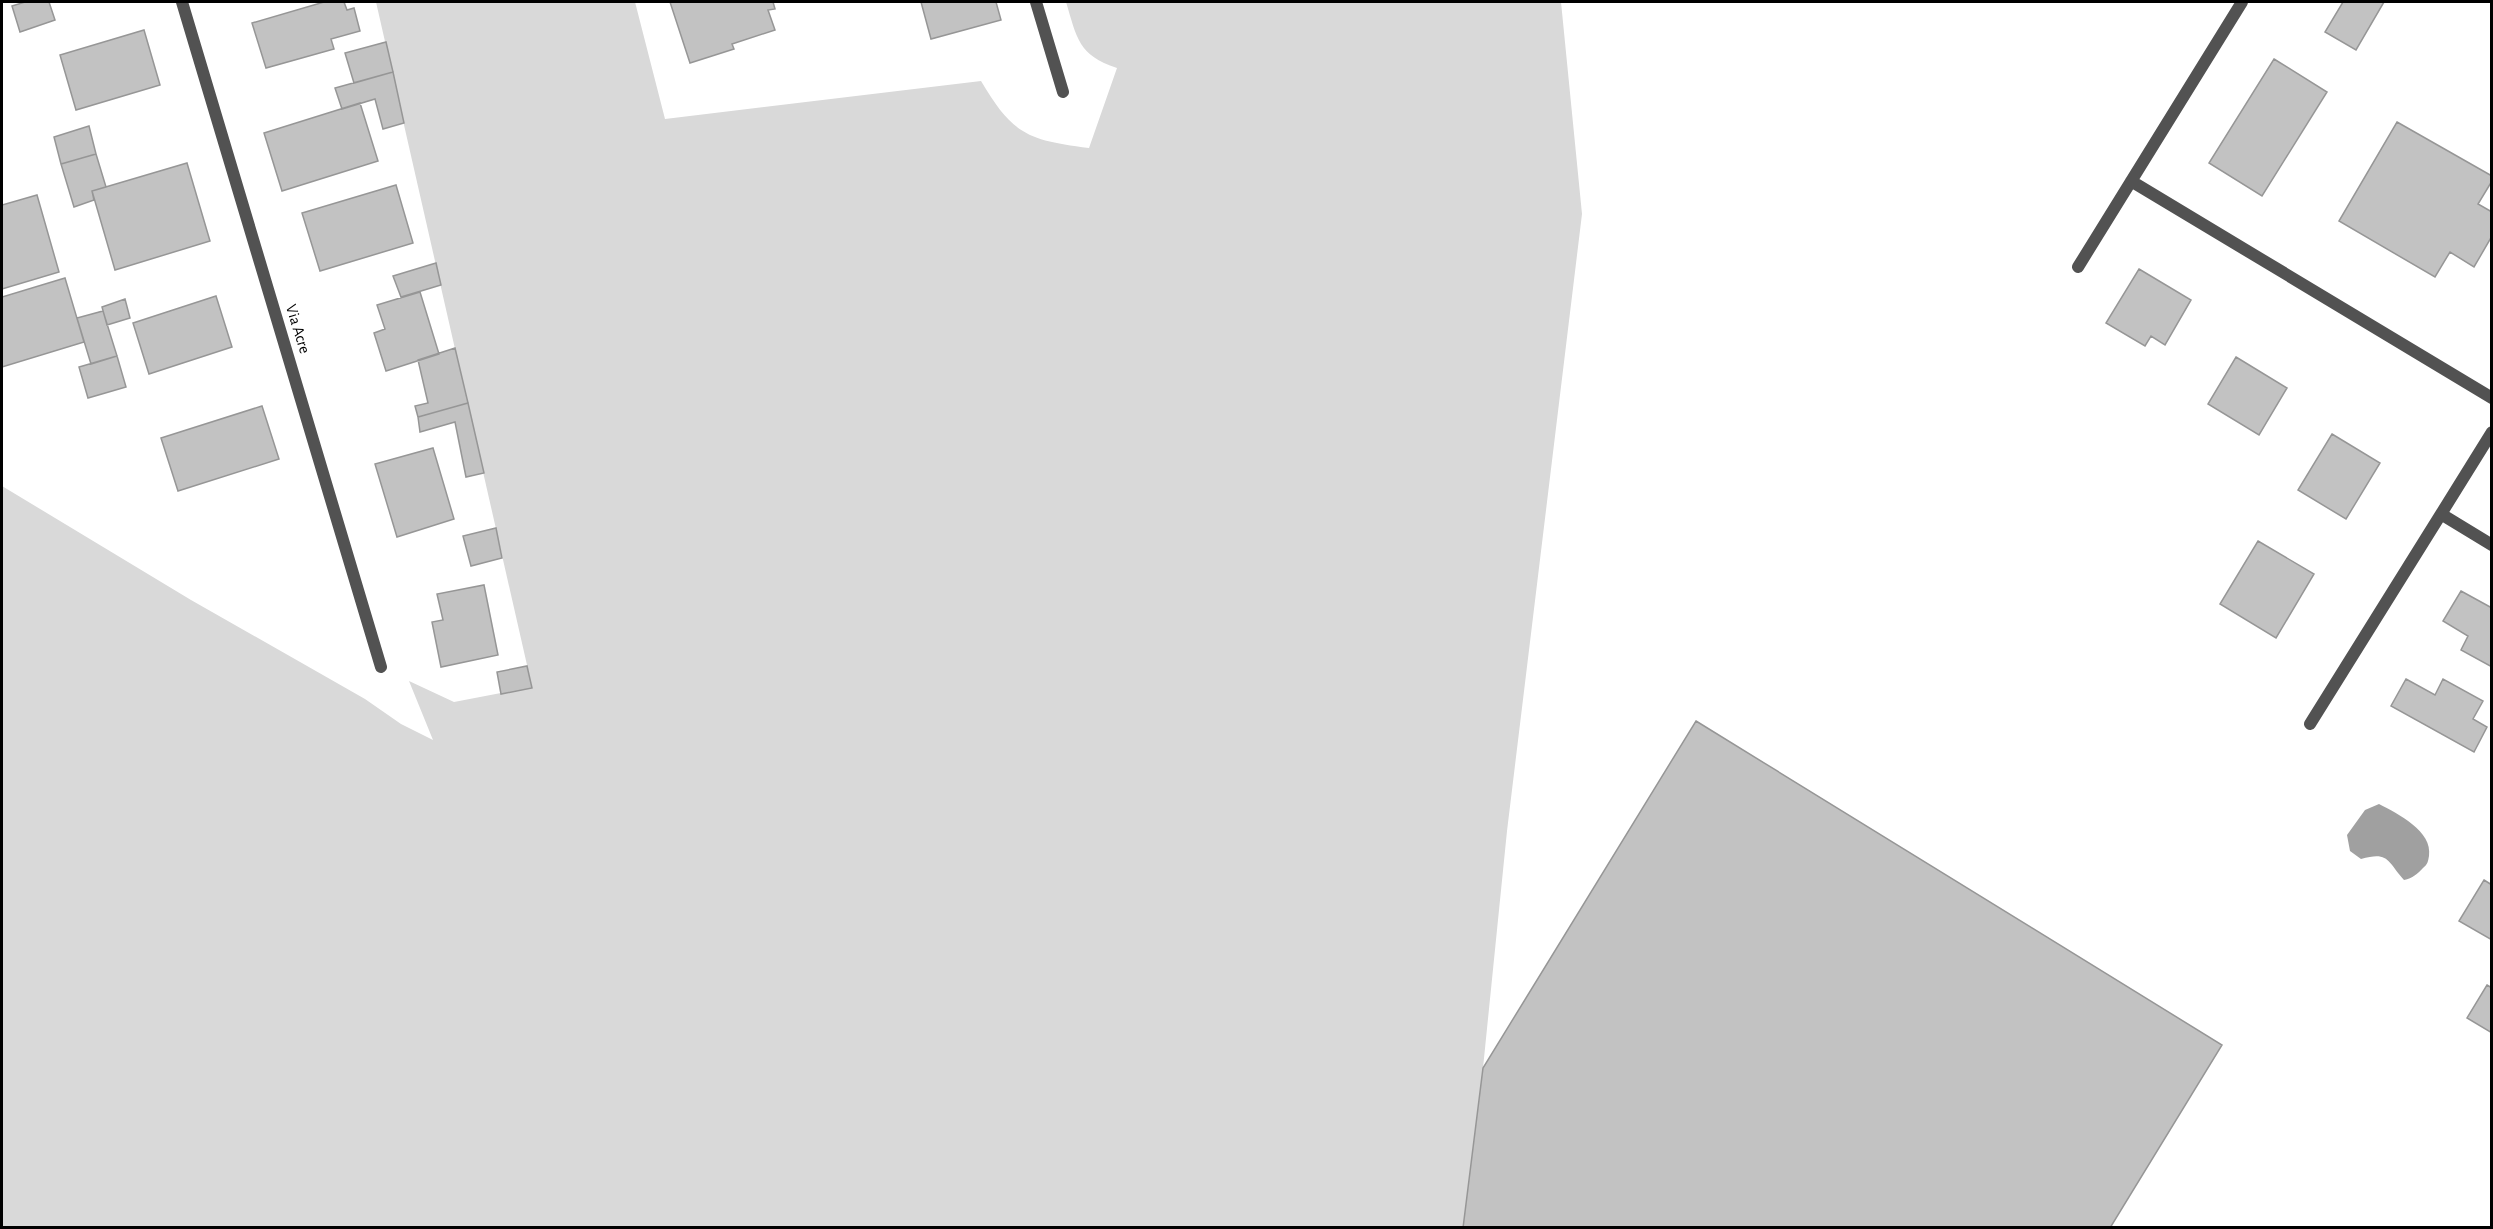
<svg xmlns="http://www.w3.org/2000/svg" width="2493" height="1229" viewBox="0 0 2493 1229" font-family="'Alegreya Sans',sans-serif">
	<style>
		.green { fill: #d9d9d9 }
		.water { fill: #a0a0a0 }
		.building { fill: #c2c2c2; stroke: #969696; stroke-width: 1.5 }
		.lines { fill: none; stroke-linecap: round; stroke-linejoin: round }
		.service { stroke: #525252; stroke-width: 12 }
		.minor { stroke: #525252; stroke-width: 12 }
		.labels { text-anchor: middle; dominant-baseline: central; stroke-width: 5; stroke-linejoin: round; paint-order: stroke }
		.street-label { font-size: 16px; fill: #000; stroke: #fff }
	</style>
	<rect width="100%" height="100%" fill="#fff"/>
	<path class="green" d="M376 2H635L665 119 981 81C1013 135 1028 140 1089 148L1117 68C1078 55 1077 38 1066 2H1561L1582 214 1507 831 1483 1068 1463 1227H2V486L191 600 365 699 401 724 433 740 409 681 454 702 532 687Z"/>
	<path class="water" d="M2379 804C2398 814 2433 831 2429 856 2428 861 2428 864 2423 868 2417 874 2413 878 2404 880 2387 861 2389 851 2361 859L2350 851 2347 835 2365 810Z"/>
	<path class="building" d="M25 2H49L55 20 20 32 12 6Z
		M324 2H344L347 10 354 8 360 31 331 39 334 49 266 68 252 23Z
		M670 2H773L775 9 768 10 775 30 732 44 734 49 690 63Z
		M921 2H996L1001 20 931 39Z
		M2343 2H2384L2356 50 2325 32Z
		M144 30 160 85 76 110 60 55Z
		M386 42 393 72 354 83 345 53Z
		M2274 59 2327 92 2262 196 2209 163Z
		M393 72 404 123 383 129 375 99 342 109 335 88Z
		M360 103 378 161 282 191 264 133Z
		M2397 122 2492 176V181L2478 204 2492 212V236L2474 267 2450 252 2435 277 2339 221Z
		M89 126 96 154 61 164 54 137Z
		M96 154 106 187 92 191 94 200 74 207 61 164Z
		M187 163 210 241 115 270 92 191Z
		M396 185 413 243 320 271 302 213Z
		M37 195 59 272 2 289V205Z
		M436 263 441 285 401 297 393 276Z
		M2139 269 2191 300 2165 345 2151 336 2145 346 2106 323Z
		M65 278 84 342 2 367V297Z
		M420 292 439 354 386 371 374 333 385 329 377 305Z
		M216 296 232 347 149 374 133 323Z
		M125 299 130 318 107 325 102 307Z
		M103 311 117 356 91 364 77 318Z
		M455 348 468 403 418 417 415 406 428 403 418 360Z
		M117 356 126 387 88 398 79 367Z
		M2236 357 2287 388 2259 435 2208 404Z
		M468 403 484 473 466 477 455 422 420 432 418 417Z
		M262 406 279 459 178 491 161 438Z
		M2332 434 2380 463 2346 519 2298 490Z
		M433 448 454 519 397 537 375 464Z
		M496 528 502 558 471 566 463 536Z
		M2258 541 2314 574 2276 638 2220 604Z
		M484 585 498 655 441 667 432 622 443 620 437 594Z
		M2461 591 2492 608V667L2461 650 2468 636 2443 621Z
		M527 666 532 688 501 694 497 672Z
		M2406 679 2435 695 2443 679 2483 701 2473 719 2487 727 2474 752 2391 706Z
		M1696 721 2222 1045 2110 1228H1463L1483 1068Z
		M2484 880 2492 885V940L2459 921Z
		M2487 985 2492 988V1033L2467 1018Z"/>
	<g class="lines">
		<path class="service" d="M1036 2 1063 92
			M2131 181 2492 398
			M2078 267 2242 2
			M2441 514 2492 432
			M2310 724 2441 514 2492 545"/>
		<path class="minor" d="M182 2 381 667"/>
	</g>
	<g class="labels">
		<g class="street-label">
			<text transform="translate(298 329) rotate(73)">Via Acre</text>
		</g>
	</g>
	<rect width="2493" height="1229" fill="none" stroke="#000000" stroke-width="6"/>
</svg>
